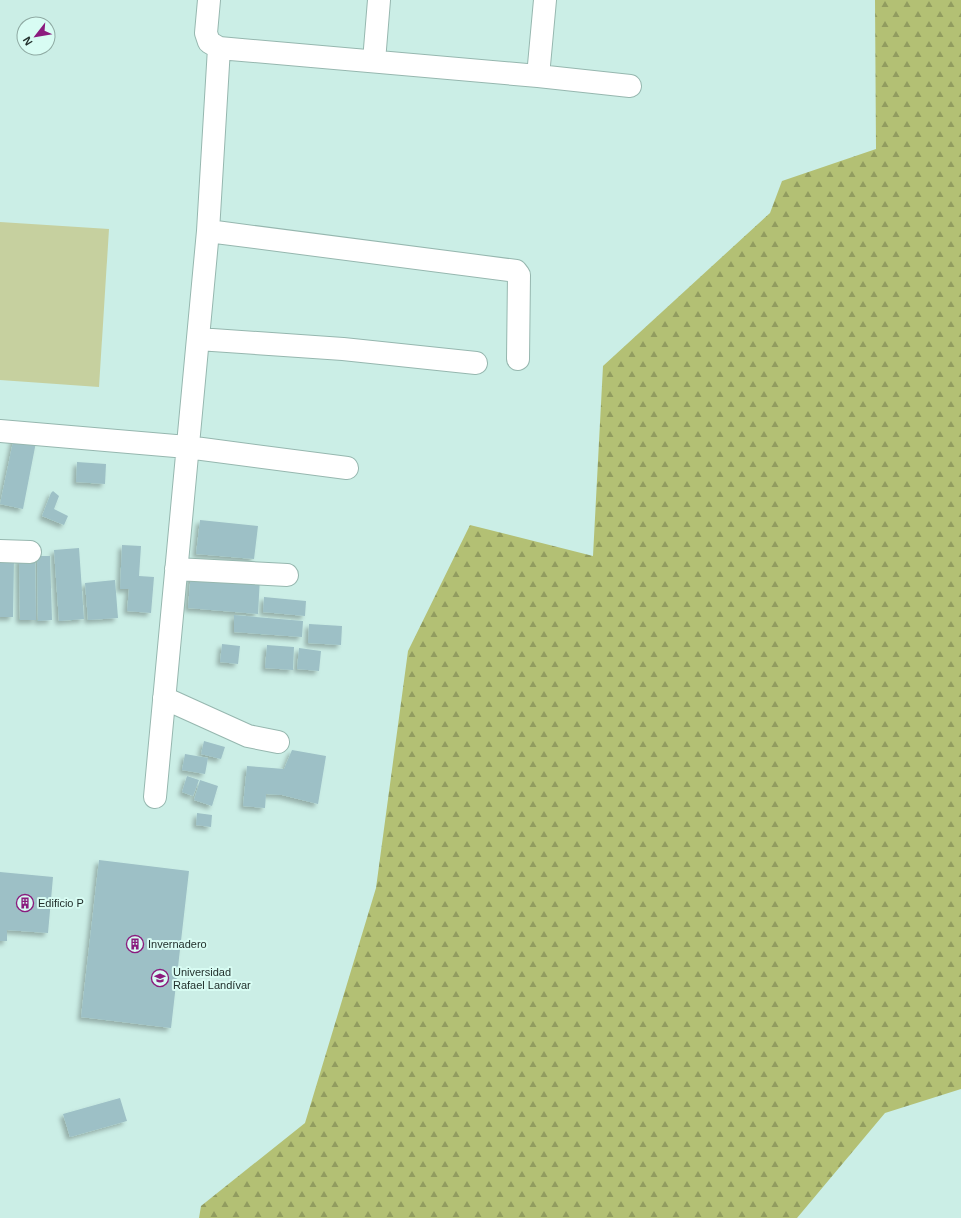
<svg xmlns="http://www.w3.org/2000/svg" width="961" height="1218" viewBox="0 0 961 1218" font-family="Arial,sans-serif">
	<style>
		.forest { fill: url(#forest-firs) }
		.park { fill: #c6d09f }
		.building { fill: #9dc0c6; filter: url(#shadow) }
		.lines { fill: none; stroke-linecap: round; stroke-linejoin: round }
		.minor-casing { stroke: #96b7af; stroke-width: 24 }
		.minor { stroke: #fff; stroke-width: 22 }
		.labels { text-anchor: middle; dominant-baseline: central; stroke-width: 4; stroke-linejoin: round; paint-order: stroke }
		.poi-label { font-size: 11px; fill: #22302c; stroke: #d8fcf3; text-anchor: start }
	</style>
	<defs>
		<pattern id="forest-firs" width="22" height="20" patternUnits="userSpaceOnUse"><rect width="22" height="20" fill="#b3c074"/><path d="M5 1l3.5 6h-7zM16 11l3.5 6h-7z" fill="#919c5f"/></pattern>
		<filter id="shadow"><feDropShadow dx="-3.5" dy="3.5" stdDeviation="2" flood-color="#0004"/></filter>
	</defs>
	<rect width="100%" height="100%" fill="#cbeee6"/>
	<path class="forest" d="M875 0H961V1089L885 1113 797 1218H199L201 1206 305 1123 376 888 408 651 470 525 593 556 603 366 770 213 782 181 876 149Z"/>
	<path class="park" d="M0 222 109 229 99 387 0 380Z"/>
	<path class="building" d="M14 437 36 442 23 509 0 504Z
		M77 462 106 464 105 484 76 482Z
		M53 491 59 496 54 509 68 516 64 525 42 516 51 493Z
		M200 520 258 526 254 559 196 554Z
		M122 545 141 546 139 576 154 577 151 613 127 611 129 589H120Z
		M79 548 84 619 59 621 54 550Z
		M37 556H50L52 620 38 621Z
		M35 557 36 620H20L19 558Z
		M0 559H14L13 617H0Z
		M191 571 260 577 258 614 188 608Z
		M115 580 118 618 88 620 85 583Z
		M264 597 306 601 305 616 263 612Z
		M234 615 303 621 302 637 234 632Z
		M309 624 342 626 341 645 308 643Z
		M222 644 240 646 238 664 220 662Z
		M267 645 294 647 293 670 265 668Z
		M299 648 321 651 319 671 297 669Z
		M204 741 225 747 221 759 201 754Z
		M292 750 326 756 318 804 282 795 266 794 265 808 243 806 247 766 284 769Z
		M185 754 208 758 205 774 182 770Z
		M187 776 199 780 193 796 182 792Z
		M200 780 218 786 212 806 194 800Z
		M197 813 212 815 211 827 196 825Z
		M99 860 189 871 171 1028 81 1017Z
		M0 872 53 877 48 933 7 930V941H0Z
		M120 1098 127 1121 70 1137 63 1114Z"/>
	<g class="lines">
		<g class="minor-casing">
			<path id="minor" d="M209 0 206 33 209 42 219 48 538 76 630 86
				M374 61 379 0
				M538 76 545 0
				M208 231 516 271 519 275 518 359
				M198 339 343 349 476 363
				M0 431 187 447 347 468
				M0 551 30 552
				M176 569 287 575
				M164 698 248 736 278 742
				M155 797 208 231 219 48"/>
		</g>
		<use href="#minor" class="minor"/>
	</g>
	<defs>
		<g id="building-ring" transform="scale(0.9)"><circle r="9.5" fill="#d8fcf3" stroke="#8b1b7e" stroke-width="1.5"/><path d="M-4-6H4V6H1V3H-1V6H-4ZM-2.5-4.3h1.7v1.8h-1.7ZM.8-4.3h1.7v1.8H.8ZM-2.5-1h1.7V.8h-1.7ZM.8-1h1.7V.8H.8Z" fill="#8b1b7e"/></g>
		<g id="university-ring" transform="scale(0.9)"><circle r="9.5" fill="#d8fcf3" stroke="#8b1b7e" stroke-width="1.5"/><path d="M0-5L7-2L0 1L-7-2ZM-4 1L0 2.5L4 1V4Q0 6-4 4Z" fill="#8b1b7e"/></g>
	</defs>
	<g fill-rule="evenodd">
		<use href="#building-ring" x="25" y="903"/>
		<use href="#building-ring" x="135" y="944"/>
		<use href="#university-ring" x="160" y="978"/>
	</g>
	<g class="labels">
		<g class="poi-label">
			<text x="38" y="903">Edificio P</text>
			<text x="148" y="944">Invernadero</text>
			<text x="173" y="972">Universidad<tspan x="173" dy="13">Rafael Landívar</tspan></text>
		</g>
	</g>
	<g transform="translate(36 36) rotate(239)"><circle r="19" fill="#d8fcf3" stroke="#8faaa3"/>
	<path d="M0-3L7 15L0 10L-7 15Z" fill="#8b1b7e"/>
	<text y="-6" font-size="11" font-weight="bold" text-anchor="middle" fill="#22302c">N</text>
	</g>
</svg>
